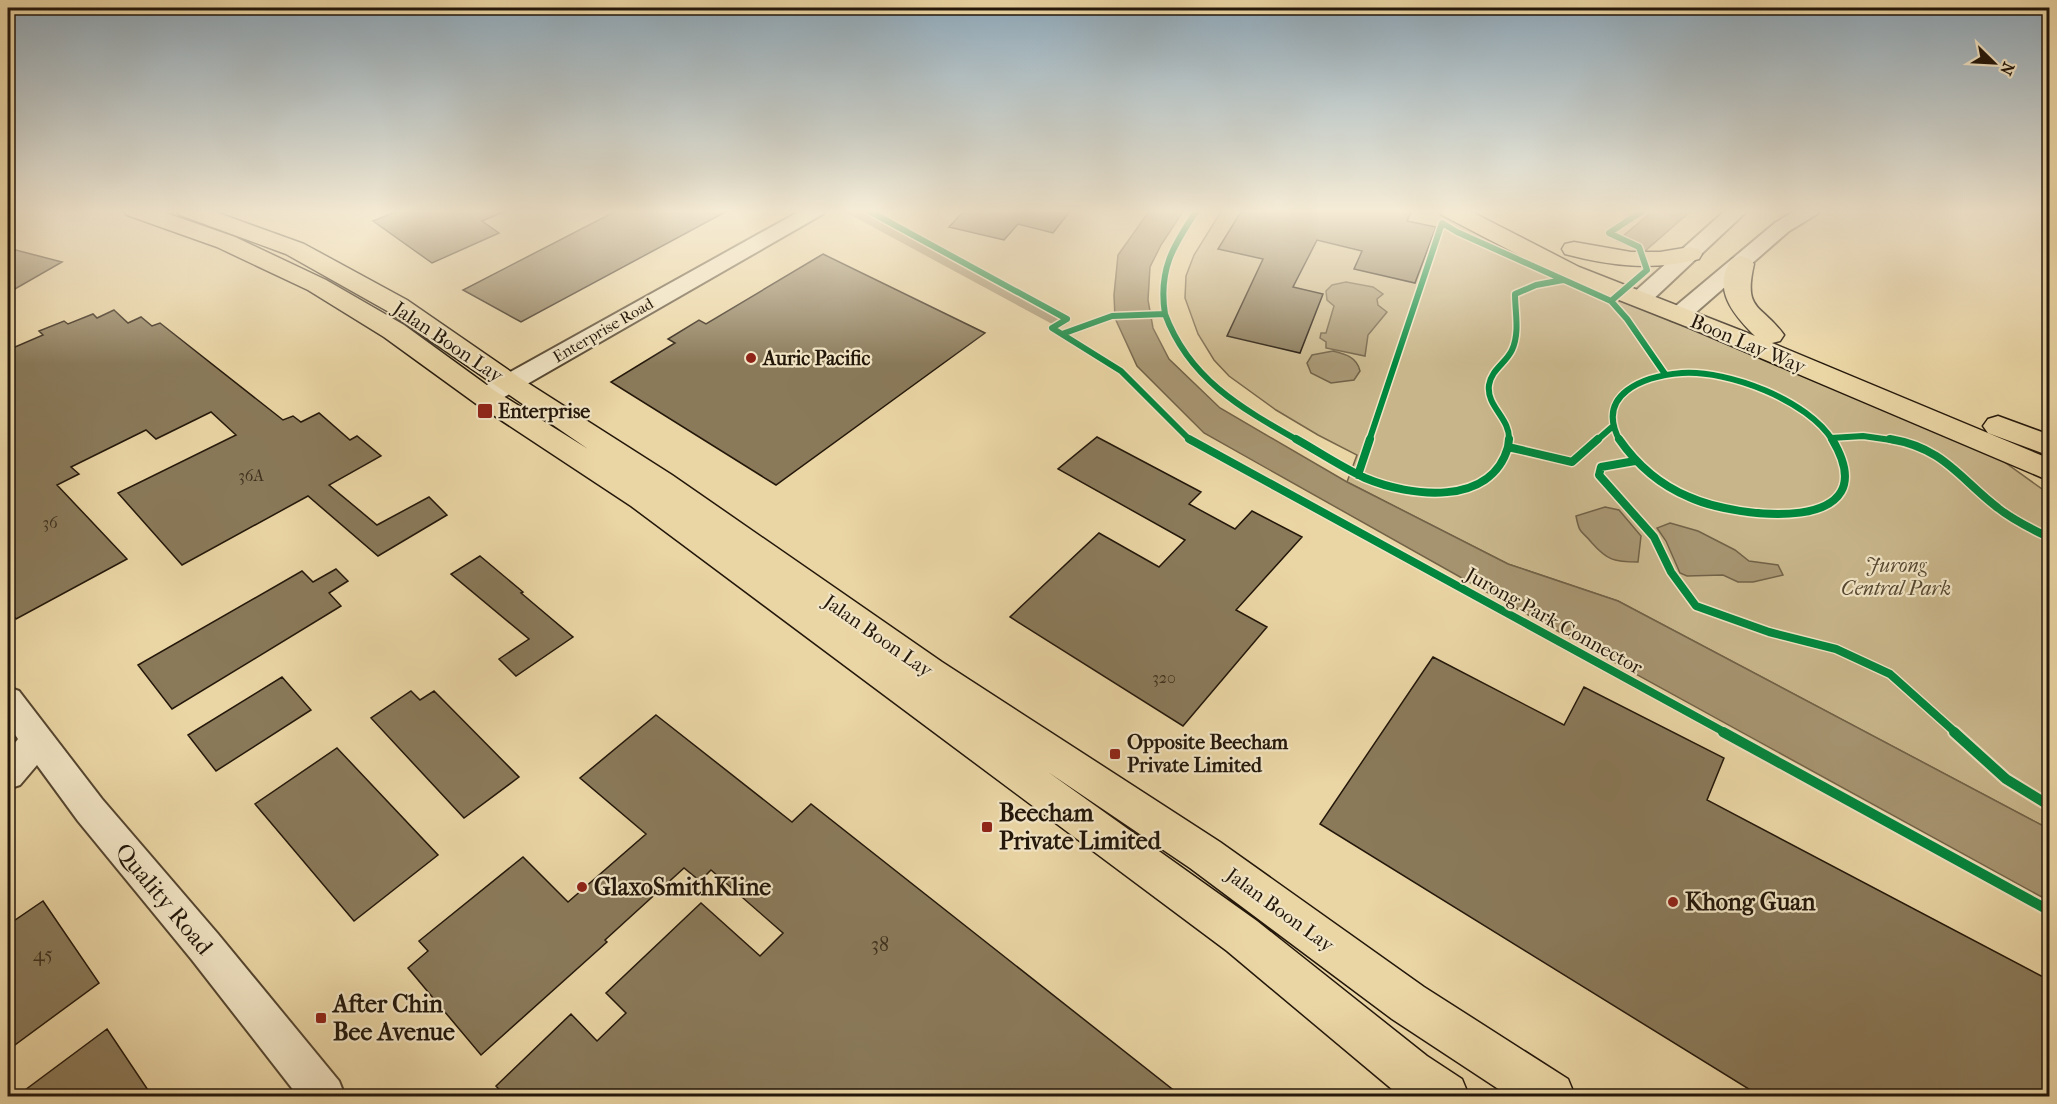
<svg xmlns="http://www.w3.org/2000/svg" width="2057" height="1104" viewBox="0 0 2057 1104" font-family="'IM FELL French Canon',serif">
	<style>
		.green { fill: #c8b58a; stroke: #76664a; stroke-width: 1.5 }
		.water { fill: #a69470; stroke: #726247; stroke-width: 1.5 }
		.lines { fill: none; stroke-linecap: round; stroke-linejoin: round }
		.canal { fill: #a69470; fill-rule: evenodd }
		.building { fill: #8a7a5a; stroke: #23170a; stroke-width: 1.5 }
		.minor-casing { stroke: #554630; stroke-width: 4 }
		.major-casing { stroke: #23170a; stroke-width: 3 }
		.minor { fill: #f1e4c4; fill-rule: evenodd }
		.major { fill: #ead5a4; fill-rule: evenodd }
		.cycleway-far2-casing { stroke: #f1e4c4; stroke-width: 9 }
		.cycleway-far1-casing { stroke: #f1e4c4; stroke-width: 11 }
		.cycleway-casing { stroke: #f1e4c4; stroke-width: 14 }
		.cycleway-far2 { stroke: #00873e; stroke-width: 6 }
		.cycleway-far1 { stroke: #00873e; stroke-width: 8 }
		.cycleway { stroke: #00873e; stroke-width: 10 }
		.poi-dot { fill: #8f2418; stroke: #f1e4c4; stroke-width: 2 }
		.labels { text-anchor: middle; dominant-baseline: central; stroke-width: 4.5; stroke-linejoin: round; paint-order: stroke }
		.far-street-label { font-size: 16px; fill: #23170a; stroke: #f1e4c4 }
		.number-label { font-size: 16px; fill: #3d301e }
		.street-label { font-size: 20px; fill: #23170a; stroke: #f1e4c4 }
		.poi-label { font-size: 20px; font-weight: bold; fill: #23170a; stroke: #f1e4c4; text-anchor: start }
		.park-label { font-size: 20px; font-style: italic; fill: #554630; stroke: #f1e4c4 }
		.near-number-label { font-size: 20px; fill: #3d301e }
		.near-poi-label { font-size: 24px; font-weight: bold; fill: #23170a; stroke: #f1e4c4; text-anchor: start }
		.near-street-label { font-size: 24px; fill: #23170a; stroke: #f1e4c4 }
	</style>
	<rect width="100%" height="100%" fill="#ead5a4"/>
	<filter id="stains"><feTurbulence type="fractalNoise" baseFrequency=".00333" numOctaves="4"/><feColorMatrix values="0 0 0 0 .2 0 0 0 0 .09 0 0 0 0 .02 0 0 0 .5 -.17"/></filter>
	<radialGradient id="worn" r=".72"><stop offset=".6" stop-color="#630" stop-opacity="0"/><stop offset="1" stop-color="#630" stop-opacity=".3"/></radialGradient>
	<path class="green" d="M1222 210H1439L1563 273 1689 328 1989 451 2049 494V829L1618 601 1508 564 1347 482 1357 455 1318 435 1276 410 1229 376 1214 360 1198 334 1185 298 1186 276 1194 255Z"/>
	<path class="water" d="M1150 210H1184L1161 245 1150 267 1148 300 1153 328 1169 359 1220 408 1347 482 1508 564 1618 601 2049 829V901L1501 600 1204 433 1137 366 1115 318 1114 295 1118 255Z
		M1654 210H1692L1644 252 1617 241Z
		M1346 282 1373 287 1383 294 1377 299 1378 305 1387 312 1368 335 1365 356 1326 348V342L1320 338 1321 333H1326L1334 306 1327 300 1326 291 1332 285Z
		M1333 351C1345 354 1357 357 1360 371L1354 380 1331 383 1311 373 1307 363 1312 355Z
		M1605 507 1619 510 1641 536 1638 562C1614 562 1607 560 1592 543 1581 529 1580 536 1576 516Z
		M1670 523 1698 531 1735 550 1749 561 1778 565 1783 575 1753 582H1738L1723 575 1687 576 1680 573 1666 541 1657 528Z"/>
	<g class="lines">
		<path class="canal" d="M845 210H863L1066 317 1068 321 1066 325H1054L847 213Z"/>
	</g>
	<path class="building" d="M400 210H508L482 221 499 233 432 263 373 221Z
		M618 210H729L521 322 463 290Z
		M965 210H1071L1053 233 1018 224 1004 240 949 227Z
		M1242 210H1412L1407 221 1436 227 1415 283 1354 269 1362 251 1317 240 1293 287 1323 294 1300 353 1227 336 1263 259 1218 249Z
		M8 248 62 262 8 293Z
		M823 254 985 333 776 485 611 382 675 343 668 339 699 320 706 324Z
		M114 310 128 323 141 317 152 326 160 323 283 420 293 416 301 422 319 413 350 440 357 436 381 456 329 485 377 525 429 497 447 515 378 556 308 496 182 565 118 493 236 435 211 412 156 439 146 430 71 467 79 474 57 485 127 559 16 619 8 609V350L43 335 39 331 64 321 68 324 93 314 97 318Z
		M1097 437 1201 492 1189 504 1235 529 1252 511 1302 537 1236 610 1267 627 1183 726 1010 617 1099 533 1159 567 1185 540 1058 469Z
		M480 556 523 592 521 593 573 637 516 676 499 659 529 639 451 574Z
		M336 569 348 581 329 593 341 606 172 709 138 665 302 571 313 582Z
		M1433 657 1564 725 1584 687 1724 758 1707 800 2049 980V1096H1760L1320 824Z
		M282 677 311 710 216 771 188 735Z
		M411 691 420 700 434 691 519 777 464 818 371 718Z
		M656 715 792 822 811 804 1181 1096H505L496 1086 571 1014 597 1041 626 1013 606 993 701 903 760 956 783 933 711 870 700 881 684 868 605 940 607 942 481 1055 408 968 428 951 419 941 523 857 568 902 646 834 580 778Z
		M337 748 438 855 354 921 255 804Z
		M43 901 99 983 8 1050V925Z
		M107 1029 152 1096H17Z"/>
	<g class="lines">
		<g class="minor-casing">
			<path id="minor" d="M802 210H826L823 214 494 403 485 405 476 403 473 397 476 391Z
				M1726 210H1748L1648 304 1640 306 1632 304 1629 299 1632 294Z
				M1796 210H1820L1817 214 1789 231 1687 320 1679 322 1671 320 1668 315 1671 310 1775 223Z
				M8 687 19 691 102 799 218 934 339 1081 345 1096H298L192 960 78 821 37 765 20 785 8 789V752L18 739 8 724Z"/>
		</g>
		<g class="major-casing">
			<path id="major" d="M123 210H157L235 237 326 280 404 325 495 391 588 449 389 312 286 254 180 215 176 210H210L304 244 407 300 520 378 672 475 942 662 1220 842 1424 987 1568 1079 1575 1096H1509L1392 1019 1190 868 1048 772 1257 921 1427 1056 1462 1079 1469 1096H1403L1393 1090 1227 951 631 506 475 403 384 337 308 290 217 247 127 215Z
				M1438 210H1468L1579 267 1755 336C1734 315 1711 289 1732 259L1741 256 1750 259 1754 264C1743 312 1761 303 1784 335L1780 341 1772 343 2050 459V481L1690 328 1561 277 1442 215Z
				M1574 242 1631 252H1660L1690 247 1699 249 1702 254 1699 259C1653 271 1611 266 1565 254L1562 249 1565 244Z
				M1998 416 2050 435V456L1988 433 1983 426 1988 419Z"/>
		</g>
		<use href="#minor" class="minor"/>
		<use href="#major" class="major"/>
		<g class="cycleway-far2-casing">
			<path id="cycleway-far2" d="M867 210 1067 319 1052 328 1121 371 1191 441
				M1611 301 1647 270 1639 247 1609 233 1644 210
				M1165 314C1158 270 1173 246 1197 210
				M1062 334 1112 316 1165 314C1189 379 1241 408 1299 441
				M1831 438 1863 436 1898 441
				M1369 441 1442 223 1457 232 1611 301 1627 319 1665 374
				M1509 441C1511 418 1486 407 1489 385 1491 370 1506 363 1512 350 1520 333 1515 312 1515 294L1536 285 1563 280
				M1596 441 1612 427
				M1620 441C1594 394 1644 376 1682 373 1728 370 1808 400 1833 441"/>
		</g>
		<g class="cycleway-far1-casing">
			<path id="cycleway-far1" d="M1189 439 1726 733
				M1296 439C1319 452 1341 467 1365 478 1410 497 1491 507 1508 447
				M1509 439 1508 447 1572 462 1598 439
				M1619 439C1637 465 1660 485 1689 497 1737 519 1890 536 1832 439
				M1890 439C1944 448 1959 478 1998 508 2014 521 2032 529 2050 538
				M1635 461 1601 467 1599 475 1654 537 1671 572 1696 606 1769 632 1836 649 1890 674 1956 733
				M1358 475 1370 439"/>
		</g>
		<g class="cycleway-casing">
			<path id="cycleway" d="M1723 732 2050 911
				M1954 732 2006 779 2050 806"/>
		</g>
		<use href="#cycleway-far2" class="cycleway-far2"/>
		<use href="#cycleway-far1" class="cycleway-far1"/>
		<use href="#cycleway" class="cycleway"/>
	</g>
	<linearGradient id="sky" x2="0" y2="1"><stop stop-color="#8da7b8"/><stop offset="0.58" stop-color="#f6ecd6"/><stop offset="1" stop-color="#f6ecd6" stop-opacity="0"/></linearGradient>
	<rect width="2057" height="364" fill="url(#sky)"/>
	<g class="poi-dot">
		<circle cx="751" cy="358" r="6"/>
		<rect x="477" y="403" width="16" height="16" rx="3"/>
		<rect x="1109" y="748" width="12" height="12" rx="3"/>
		<rect x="981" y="821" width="12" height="12" rx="3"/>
		<circle cx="582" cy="887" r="6"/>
		<circle cx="1673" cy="902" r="6"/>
		<rect x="315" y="1012" width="12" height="12" rx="3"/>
	</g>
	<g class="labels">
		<g class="far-street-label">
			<text transform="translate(603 330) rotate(-30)">Enterprise Road</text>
		</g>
		<g class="number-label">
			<text x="251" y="475">36A</text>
			<text x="50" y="522">36</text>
			<text x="1164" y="677">320</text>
		</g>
		<g class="street-label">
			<text transform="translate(448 342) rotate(34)">Jalan Boon Lay</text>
			<text transform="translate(1748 344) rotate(23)">Boon Lay Way</text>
			<text transform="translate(1554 621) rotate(29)">Jurong Park Connector</text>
			<text transform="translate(878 636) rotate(35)">Jalan Boon Lay</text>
			<text transform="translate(1280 910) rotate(36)">Jalan Boon Lay</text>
		</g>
		<g class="poi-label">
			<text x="763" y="358">Auric Pacific</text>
			<text x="498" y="411">Enterprise</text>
			<text x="1127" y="742">Opposite Beecham<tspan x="1127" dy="23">Private Limited</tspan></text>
		</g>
		<g class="park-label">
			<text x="1896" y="565">Jurong<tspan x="1896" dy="23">Central Park</tspan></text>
		</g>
		<g class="near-number-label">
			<text x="880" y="944">38</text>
			<text x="43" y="954">45</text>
		</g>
		<g class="near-poi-label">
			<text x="999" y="813">Beecham<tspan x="999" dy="28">Private Limited</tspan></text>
			<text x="594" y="887">GlaxoSmithKline</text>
			<text x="1685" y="902">Khong Guan</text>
			<text x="333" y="1004">After Chin<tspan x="333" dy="28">Bee Avenue</tspan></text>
		</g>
		<g class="near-street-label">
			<text transform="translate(164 899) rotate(50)">Quality Road</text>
		</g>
	</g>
	<rect width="2057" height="1104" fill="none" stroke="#ead5a4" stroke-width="30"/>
	<rect x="9" y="9" width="2039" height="1086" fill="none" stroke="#23170a" stroke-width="3"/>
	<rect x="15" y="15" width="2027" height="1074" fill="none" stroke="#23170a" stroke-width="1.5"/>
	<g transform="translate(1994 63) rotate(114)" stroke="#f1e4c4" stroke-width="4.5" paint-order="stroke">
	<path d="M0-4.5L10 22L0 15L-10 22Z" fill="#23170a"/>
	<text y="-9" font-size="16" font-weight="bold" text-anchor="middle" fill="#23170a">N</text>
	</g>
	<rect width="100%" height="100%" filter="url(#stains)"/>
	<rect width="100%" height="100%" fill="url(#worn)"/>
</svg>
